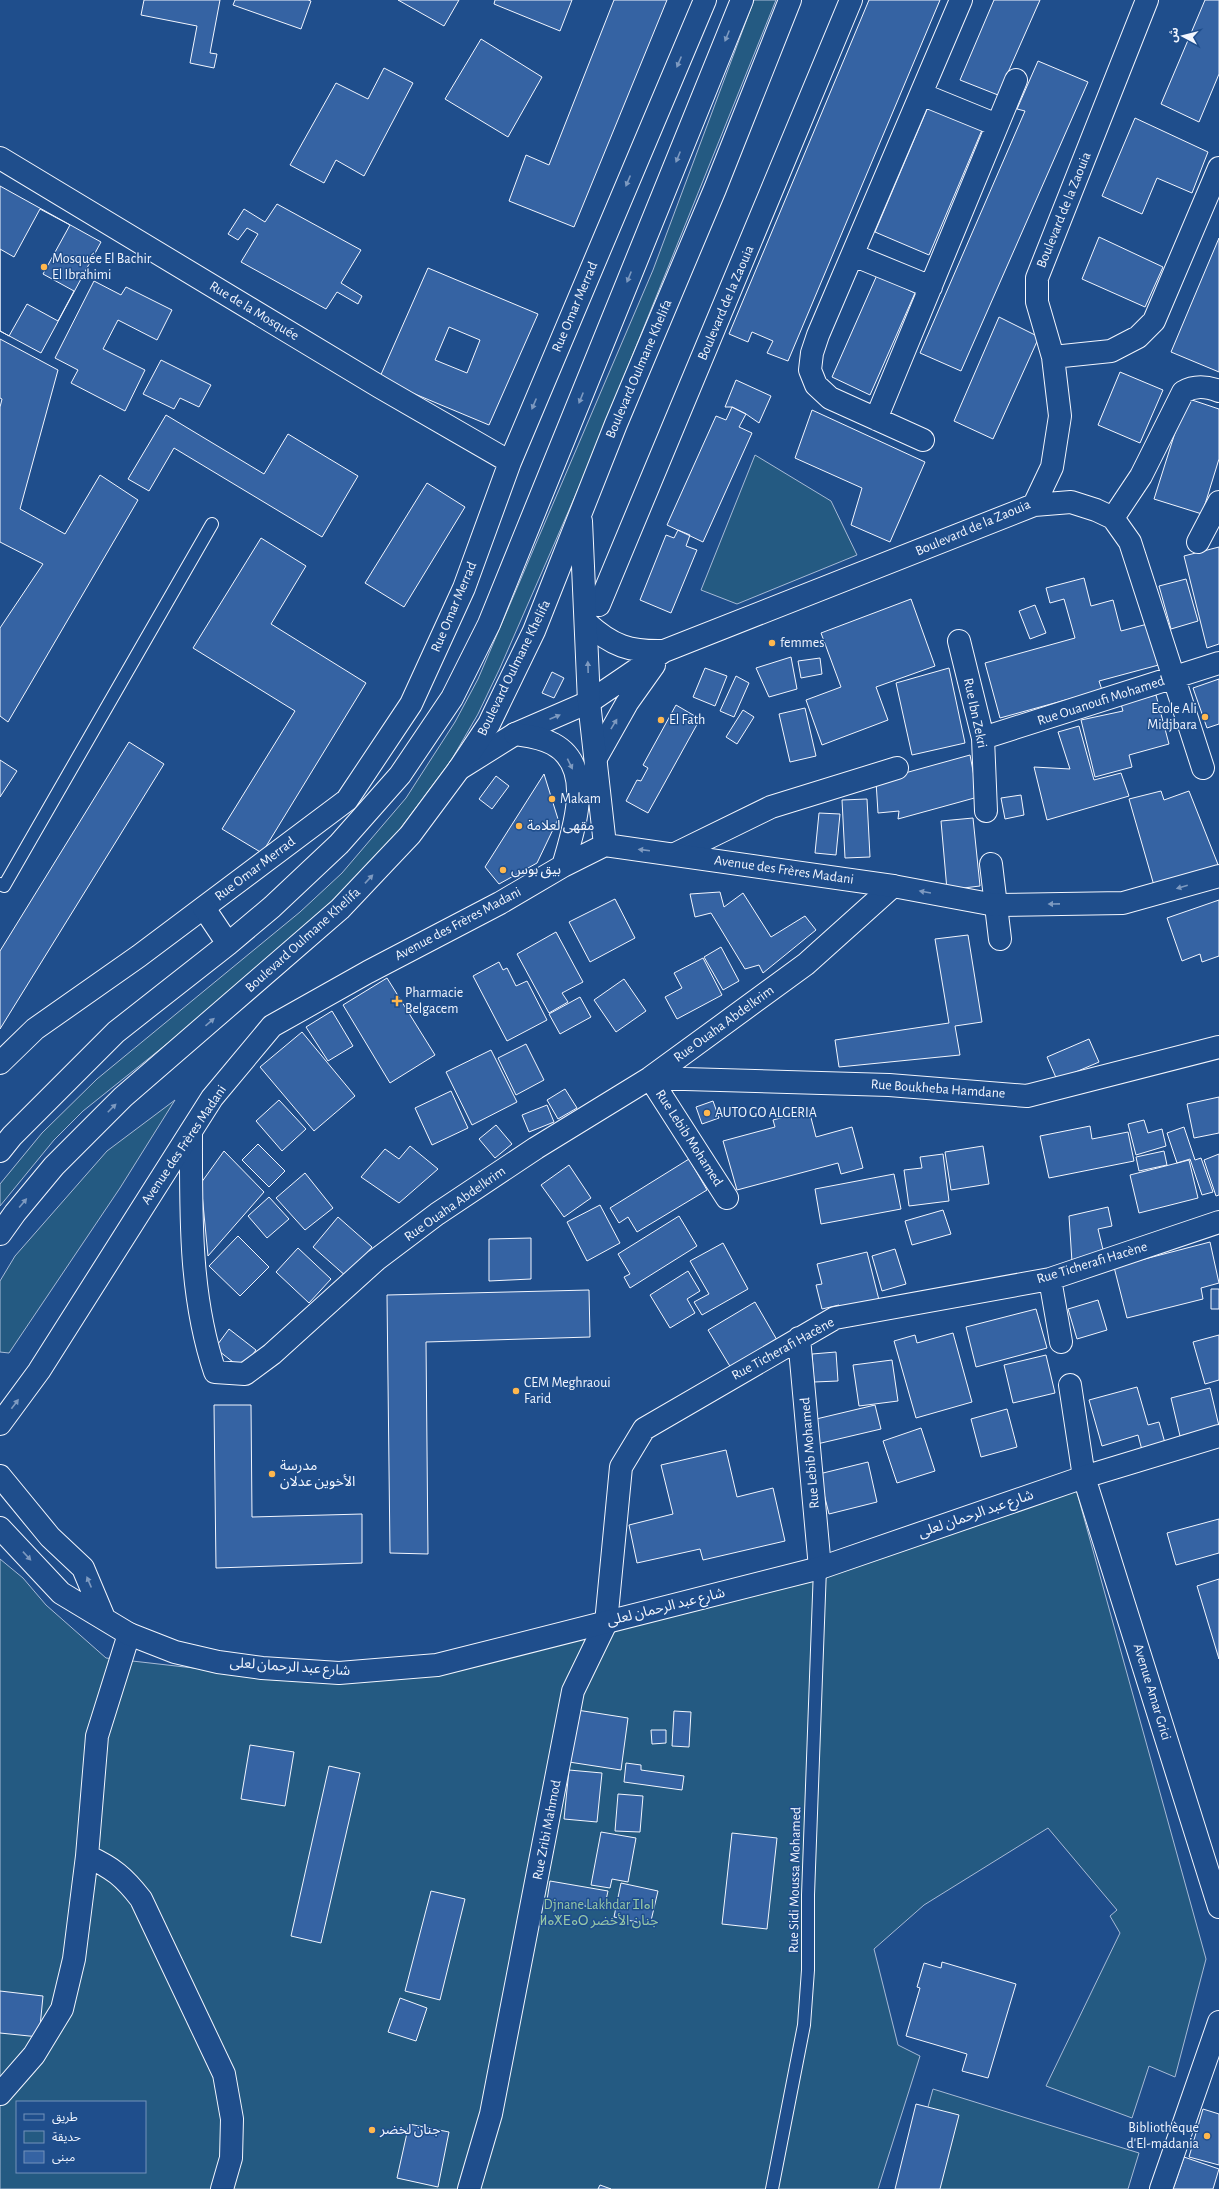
<svg xmlns="http://www.w3.org/2000/svg" width="1219" height="2189" viewBox="0 0 1219 2189" font-family="'Alegreya Sans','Noto Sans Arabic','Noto Sans Tifinagh',sans-serif">
	<style>
		.green { fill: #245a82; stroke: #a8bbd7; fill-rule: evenodd }
		.building { fill: #3563a3; stroke: #f2f6ff; fill-rule: evenodd }
		.lines { fill: none; stroke-linecap: round; stroke-linejoin: round }
		.lane-casing { stroke: #f2f6ff; stroke-width: 14 }
		.street-casing { stroke: #f2f6ff; stroke-width: 24 }
		.secondary-casing { stroke: #f2f6ff; stroke-width: 24 }
		.lane { stroke: #1f4e8c; stroke-width: 12 }
		.street { stroke: #1f4e8c; stroke-width: 22 }
		.secondary { stroke: #1f4e8c; stroke-width: 22 }
		.oneway { fill: #7e9ac0 }
		.poi-dot { fill: #ffb74d; stroke: #1f4e8c; stroke-width: 1.5 }
		.labels { text-anchor: middle; dominant-baseline: central; stroke-width: 3; stroke-linejoin: round; paint-order: stroke }
		.street-label { font-size: 14px; fill: #f2f6ff; stroke: #1f4e8c }
		.poi-label { font-size: 14px; fill: #f2f6ff; stroke: #1f4e8c; text-anchor: start }
		.park-label { font-size: 14px; fill: #97c8a6; stroke: #1f4e8c }
	</style>
	<rect width="100%" height="100%" fill="#1f4e8c"/>
	<path class="green" d="M754 0H776L583 478 500 668 478 714 452 759 383 852 342 894 188 1027 83 1111 54 1140 0 1206V1184L42 1133 97 1079 300 912 342 873 406 798 455 722 478 679 653 270Z
		M755 455 831 501 857 555 737 604 701 590Z
		M175 1100 120 1188 9 1353 0 1352V1281L15 1256 107 1151Z
		M1076 1489 1206 1959 1175 2077 1149 2066 1132 2118 1046 2086 1120 1933 1110 1916 1117 1910 1048 1828 924 1905 874 1949 898 2045 920 2056 878 2189H0V1559L23 1578 46 1605 106 1658 281 1678 428 1675ZM17 2102H145V2172H17Z
		M933 2089 1139 2153 1128 2189H905Z"/>
	<path class="building" d="M144 0H220L210 53 217 54 214 68 190 63 197 26 141 15Z
		M235 0H308L311 1 301 29 233 5Z
		M398 0H459L444 26Z
		M495 0H572L560 31 494 4Z
		M614 0H667L574 227 509 201 526 155 549 165Z
		M869 0H940L788 361 767 353 773 341 752 332 748 342 729 334Z
		M994 0H1040L998 95 960 80Z
		M1205 0H1219V74L1199 122 1161 104Z
		M481 39 542 77 508 137 445 99Z
		M1038 61 1088 82 961 371 920 353 1025 111 1017 109Z
		M384 68 413 83 364 176 336 160 324 183 290 165 336 83 368 99Z
		M928 107 982 130 929 255 875 232Z
		M1135 118 1208 152 1192 193 1157 178 1142 214 1102 196Z
		M0 186 101 242 41 353 0 331Z
		M277 204 361 250 341 283 362 296 358 304 337 292 326 309 241 262 258 234 247 228 238 240 228 234 244 209 265 222Z
		M40 209 70 225 43 274 74 291 58 321 27 304 9 336 0 331V249L14 257Z
		M1099 237 1163 267 1145 307 1082 279Z
		M1219 238V372L1171 352Z
		M428 268 538 314 489 425 379 379ZM449 327 480 340 467 373 435 360Z
		M877 275 915 293 870 395 832 377Z
		M94 281 121 295 126 287 172 310 157 340 118 320 103 349 145 370 125 411 71 383 78 370 55 358Z
		M999 317 1039 337 993 439 954 421Z
		M0 339 58 370 20 509 65 534 100 475 138 500 8 722 0 716V628L43 564 0 542V407L2 399 0 398Z
		M161 360 211 385 199 407 180 398 174 409 143 394Z
		M1120 372 1163 390 1140 443 1098 425Z
		M736 380 771 396 759 423 746 414 732 407H725Z
		M1186 398 1219 409V459L1202 514 1154 499Z
		M732 407 746 414 739 427 752 433 703 542 667 525 716 416 726 420Z
		M812 410 925 462 890 542 851 525 862 488 795 458Z
		M166 415 264 474 288 434 358 476 322 537 174 448 149 491 128 479Z
		M427 483 465 507 404 607 365 583Z
		M678 530 690 535 686 546 697 550 671 613 640 600 666 535 674 538Z
		M261 538 306 566 271 624 366 683 262 853 222 829 295 711 193 648Z
		M1219 547V644L1207 648 1184 556Z
		M1084 578 1091 606 1113 600 1121 631 1155 622 1166 663 1099 681 1102 690 1000 718 985 663 1075 638 1064 599 1050 603 1046 588Z
		M1186 579 1198 621 1171 629 1159 586Z
		M911 599 935 666 876 687 888 720 822 745 806 700 841 687 821 633Z
		M1035 605 1046 633 1030 639 1019 611Z
		M791 657 797 689 769 697 756 668Z
		M820 658 822 674 801 678 798 661Z
		M705 668 727 676 715 706 693 697Z
		M949 668 965 743 912 755 896 683Z
		M552 672 564 678 554 698 542 693Z
		M736 676 749 683 734 717 720 711Z
		M1219 679V724L1207 728 1193 688Z
		M1156 695 1169 744 1129 755 1132 767 1095 777 1081 720 1123 711 1121 704Z
		M676 705 700 719 648 813 626 801 637 780 641 781 648 768 643 765Z
		M805 708 816 756 790 762 779 714Z
		M743 710 754 717 737 744 726 737Z
		M1079 726 1094 780 1121 773 1129 796 1047 820 1034 767 1070 769 1058 732Z
		M129 742 164 764 0 1029V951Z
		M970 755 978 797 898 819 899 811 878 813 876 781Z
		M0 760 17 771 0 797Z
		M544 774 558 819 537 863 499 884 485 867Z
		M496 776 509 786 492 809 479 799Z
		M1161 791 1164 800 1189 791 1219 867 1155 889 1129 799Z
		M1021 795 1024 815 1005 819 1001 798Z
		M867 799 870 857 845 858 842 800Z
		M819 813 840 814 836 855 815 853Z
		M973 818 980 886 947 890 941 821Z
		M720 892 724 907 743 893 771 937 805 916 816 930 763 973 759 965 745 969 711 913 695 917 690 894Z
		M615 899 635 938 590 962 569 922Z
		M1219 900V956L1202 962 1200 954 1182 961 1167 918Z
		M556 932 583 982 562 993 568 1002 549 1013 517 954Z
		M968 935 982 1022 955 1026 960 1055 839 1067 835 1040 949 1023 935 939Z
		M721 947 739 981 723 990 704 957Z
		M703 958 722 995 677 1019 665 997 682 988 674 973Z
		M499 962 503 970 507 968 516 986 527 981 547 1020 507 1041 473 976Z
		M387 978 435 1055 390 1083 343 1005Z
		M624 979 646 1011 616 1032 594 1000Z
		M580 997 591 1017 560 1034 549 1014Z
		M332 1011 353 1046 328 1061 306 1027Z
		M302 1032 355 1096 314 1131 260 1067Z
		M1089 1039 1099 1062 1057 1080 1047 1057Z
		M526 1044 544 1080 516 1095 498 1058Z
		M491 1050 517 1102 472 1125 446 1072Z
		M565 1089 577 1108 558 1119 547 1100Z
		M451 1091 468 1128 432 1145 415 1108Z
		M1219 1097V1133L1194 1138 1187 1104Z
		M279 1100 306 1129 282 1151 256 1121Z
		M713 1101 719 1118 702 1124 696 1107Z
		M547 1105 554 1122 529 1132 522 1115Z
		M809 1110 816 1137 852 1127 863 1168 841 1174 838 1163 737 1190 723 1141 775 1127 773 1120Z
		M1144 1120 1148 1133 1162 1129 1166 1146 1136 1155 1128 1124Z
		M496 1125 512 1144 495 1158 479 1139Z
		M1090 1126 1092 1139 1128 1132 1134 1161 1049 1178 1040 1136Z
		M1184 1127 1195 1160 1201 1158 1213 1192 1202 1195 1190 1159 1177 1163 1167 1133Z
		M258 1144 285 1171 269 1187 242 1160Z
		M410 1146 438 1169 399 1203 361 1177 385 1149 399 1159Z
		M983 1146 989 1184 951 1190 945 1152Z
		M224 1151 264 1192 208 1256 201 1183Z
		M1164 1151 1167 1165 1139 1171 1136 1157Z
		M943 1154 949 1201 909 1206 904 1170 922 1168 920 1157Z
		M1219 1154V1195L1216 1196 1204 1160Z
		M689 1159 707 1190 637 1232 628 1217 619 1223 610 1208Z
		M1189 1160 1198 1198 1139 1213 1130 1175Z
		M569 1165 591 1198 564 1217 541 1185Z
		M305 1173 333 1208 305 1230 276 1198Z
		M894 1174 901 1209 821 1224 815 1189Z
		M269 1197 289 1219 267 1238 248 1216Z
		M600 1205 620 1243 587 1261 567 1222Z
		M1108 1207 1112 1226 1098 1229 1104 1254 1072 1262 1069 1216Z
		M943 1210 951 1234 912 1245 905 1221Z
		M679 1216 697 1246 630 1288 624 1277 630 1274 618 1254Z
		M338 1217 372 1247 347 1277 313 1247Z
		M238 1236 269 1267 240 1296 209 1266Z
		M531 1238V1279L489 1281V1239Z
		M1210 1242 1219 1283 1201 1288 1203 1299 1127 1318 1114 1267Z
		M723 1243 748 1289 702 1315 694 1302 709 1294 690 1261Z
		M298 1248 331 1279 309 1303 276 1272Z
		M895 1249 906 1284 882 1291 872 1256Z
		M867 1252 879 1300 840 1309 839 1305 822 1309 816 1285 822 1284 817 1264Z
		M688 1271 700 1291 687 1299 695 1313 670 1328 650 1295Z
		M1211 1289H1219V1309H1211Z
		M589 1290 590 1337 426 1342 428 1554 390 1553 387 1295Z
		M1098 1300 1107 1330 1077 1339 1068 1309Z
		M755 1302 777 1340 731 1368 708 1330Z
		M1036 1309 1047 1348 976 1367 966 1327Z
		M229 1329 256 1350 242 1369 215 1348Z
		M953 1333 972 1402 916 1418 894 1341 915 1335 917 1343Z
		M1219 1335V1380L1205 1384 1193 1342Z
		M836 1352 838 1381 814 1382 812 1354Z
		M1046 1355 1055 1393 1013 1403 1004 1365Z
		M892 1360 898 1401 859 1406 853 1365Z
		M1137 1387 1148 1425 1159 1422 1165 1443 1142 1450 1138 1435 1102 1446 1089 1400Z
		M1210 1388 1219 1426 1180 1436 1171 1398Z
		M214 1405H251L252 1517 362 1514V1563L216 1568Z
		M875 1405 881 1429 817 1444 812 1420Z
		M1007 1409 1017 1447 981 1457 971 1419Z
		M921 1428 935 1471 897 1483 883 1441Z
		M726 1450 737 1497 773 1488 785 1541 703 1560 700 1549 637 1563 629 1525 673 1514 661 1465Z
		M868 1462 877 1502 829 1514 819 1474Z
		M1219 1519V1553L1176 1565 1167 1533Z
		M1219 1579V1659L1197 1586Z
		M577 1710 628 1718 621 1770 569 1762Z
		M674 1711 691 1712 689 1747 672 1746Z
		M651 1730H666V1743L652 1744Z
		M250 1745 294 1752 285 1806 241 1799Z
		M626 1763 641 1765V1770L684 1776 682 1790 624 1782Z
		M329 1766 360 1773 321 1943 291 1936Z
		M569 1770 602 1773 597 1822 564 1819Z
		M618 1794 643 1796 640 1832 615 1831Z
		M601 1832 636 1838 628 1882 612 1879 610 1888 591 1885Z
		M732 1833 777 1838 767 1929 722 1924Z
		M550 1881 608 1891 604 1909 547 1900Z
		M621 1883 658 1891 650 1925 614 1917Z
		M431 1891 465 1899 440 2000 405 1991Z
		M942 1962 1016 1984 988 2078 962 2071 967 2054 906 2036 920 1988 917 1987 924 1963 941 1968Z
		M0 1991 43 1996 39 2037 0 2033Z
		M400 1998 427 2008 416 2041 388 2032Z
		M916 2104 959 2115 940 2189H895Z
		M1203 2109 1219 2114V2165L1189 2157Z
		M409 2124 449 2132 438 2187 397 2178Z
		M1184 2157 1219 2169 1213 2189H1173Z
		M600 2185 611 2189H598Z"/>
	<g class="lines">
		<g class="lane-casing">
			<path id="lane" d="M0 884 4 886 212 524
				M772 2189 804 2025 808 1970V1895L820 1568"/>
		</g>
		<g class="street-casing">
			<path id="street" d="M921 94 997 125
				M0 158 380 387 510 462
				M853 255 931 287
				M1053 357 1111 351 1138 337 1154 321 1219 168
				M876 419 1016 80
				M923 440 830 398 816 385 810 370 812 353 818 335 961 0
				M1034 505 1071 502 1096 510 1113 518 1130 542 1203 768
				M1113 518 1141 476 1183 392C1195 385 1206 386 1219 391
				M1198 542 1219 502
				M599 605 851 0
				M587 623C612 646 630 652 664 651
				M959 641 983 738 986 811
				M983 738 1219 663
				M596 758 627 703 654 665
				M459 769 515 734 589 702 664 651 1034 505 1052 467 1060 416 1053 357 1037 302V278L1147 0
				M675 854 771 807 897 768
				M991 864 1000 939
				M0 1063 35 1029 139 956 347 800 411 704 464 588 510 462 705 0
				M650 1078 889 1085 1027 1096 1219 1047
				M650 1078 727 1198
				M191 1132C191 1213 189 1295 215 1372L245 1374 272 1354 376 1260 437 1214 536 1148 650 1078 806 964 893 886
				M1050 1279 1061 1342
				M799 1338 820 1568
				M1070 1385 1084 1477
				M87 1856C113 1868 124 1877 141 1899L224 2074 232 2119 231 2158 222 2189
				M0 2094 34 2055 62 2009 74 1959 87 1856 97 1736 129 1634
				M469 2189 491 2114 573 1691 606 1623 621 1467 644 1429 835 1318 1050 1279 1219 1222"/>
		</g>
		<g class="secondary-casing">
			<path id="secondary" d="M581 521 589 702 605 845
				M515 734C528 736 541 737 553 744 596 767 573 831 563 866
				M204 908 228 944
				M0 1151 12 1136 116 1032 228 944 272 907 339 844 400 775 452 698 489 624 742 0
				M0 1234 15 1213 54 1166 123 1097 340 909 410 835 459 769 489 724 534 631 616 424 715 189 790 0
				M0 1424 39 1371 212 1098 272 1026 368 972 500 903 563 866 605 845 893 886 995 905 1123 903 1219 876
				M0 1476 50 1537 83 1568 104 1618
				M1084 1477 1219 1907
				M0 1528 61 1593 129 1634 175 1652 218 1662 262 1668 339 1673 437 1665 820 1568 1084 1477 1219 1436
				M1161 2189 1219 2022"/>
		</g>
		<use href="#lane" class="lane"/>
		<use href="#street" class="street"/>
		<use href="#secondary" class="secondary"/>
	</g>
	<defs><path id="oneway-solid" d="M-6-.8H1V-3.2L6.5 0L1 3.2V.8H-6Z"/></defs>
	<g class="oneway">
		<use href="#oneway-solid" transform="translate(727 36) rotate(112)"/>
		<use href="#oneway-solid" transform="translate(679 62) rotate(113)"/>
		<use href="#oneway-solid" transform="translate(678 157) rotate(112)"/>
		<use href="#oneway-solid" transform="translate(628 181) rotate(113)"/>
		<use href="#oneway-solid" transform="translate(629 277) rotate(112)"/>
		<use href="#oneway-solid" transform="translate(581 398) rotate(112)"/>
		<use href="#oneway-solid" transform="translate(534 404) rotate(113)"/>
		<use href="#oneway-solid" transform="translate(588 667) rotate(-92)"/>
		<use href="#oneway-solid" transform="translate(555 717) rotate(-23)"/>
		<use href="#oneway-solid" transform="translate(614 724) rotate(-59)"/>
		<use href="#oneway-solid" transform="translate(570 764) rotate(64)"/>
		<use href="#oneway-solid" transform="translate(644 850) rotate(-173)"/>
		<use href="#oneway-solid" transform="translate(369 879) rotate(-47)"/>
		<use href="#oneway-solid" transform="translate(1182 887) rotate(164)"/>
		<use href="#oneway-solid" transform="translate(925 892) rotate(-170)"/>
		<use href="#oneway-solid" transform="translate(1054 904) rotate(179)"/>
		<use href="#oneway-solid" transform="translate(210 1022) rotate(-41)"/>
		<use href="#oneway-solid" transform="translate(112 1108) rotate(-45)"/>
		<use href="#oneway-solid" transform="translate(23 1203) rotate(-50)"/>
		<use href="#oneway-solid" transform="translate(15 1404) rotate(-53)"/>
		<use href="#oneway-solid" transform="translate(27 1556) rotate(47)"/>
		<use href="#oneway-solid" transform="translate(89 1582) rotate(-113)"/>
	</g>
	<g class="poi-dot">
		<circle cx="44" cy="267" r="4"/>
		<circle cx="772" cy="643" r="4"/>
		<circle cx="1205" cy="717" r="4"/>
		<circle cx="661" cy="720" r="4"/>
		<circle cx="552" cy="799" r="4"/>
		<circle cx="519" cy="826" r="4"/>
		<circle cx="503" cy="870" r="4"/>
		<path d="M395 995h4v4h4v4h-4v4h-4v-4h-4v-4h4z"/>
		<circle cx="707" cy="1113" r="4"/>
		<circle cx="516" cy="1391" r="4"/>
		<circle cx="272" cy="1474" r="4"/>
		<circle cx="372" cy="2130" r="4"/>
		<circle cx="1207" cy="2136" r="4"/>
	</g>
	<g class="labels">
		<g class="street-label">
			<text transform="translate(1064 210) rotate(-68)">Boulevard de la Zaouia</text>
			<text transform="translate(726 303) rotate(-67)">Boulevard de la Zaouia</text>
			<text transform="translate(575 307) rotate(-67)">Rue Omar Merrad</text>
			<text transform="translate(254 311) rotate(31)">Rue de la Mosquée</text>
			<text transform="translate(639 369) rotate(-67)">Boulevard Oulmane Khelifa</text>
			<text transform="translate(973 528) rotate(-23)">Boulevard de la Zaouia</text>
			<text transform="translate(454 607) rotate(-67)">Rue Omar Merrad</text>
			<text transform="translate(514 668) rotate(-64)">Boulevard Oulmane Khelifa</text>
			<text transform="translate(1101 701) rotate(-18)">Rue Ouanoufi Mohamed</text>
			<text transform="translate(975 713) rotate(78)">Rue Ibn Zekri</text>
			<text transform="translate(255 869) rotate(-37)">Rue Omar Merrad</text>
			<text transform="translate(784 870) rotate(8)">Avenue des Frères Madani</text>
			<text transform="translate(458 924) rotate(-28)">Avenue des Frères Madani</text>
			<text transform="translate(303 940) rotate(-42)">Boulevard Oulmane Khelifa</text>
			<text transform="translate(724 1024) rotate(-36)">Rue Ouaha Abdelkrim</text>
			<text transform="translate(938 1089) rotate(4)">Rue Boukheba Hamdane</text>
			<text transform="translate(689 1138) rotate(57)">Rue Lebib Mohamed</text>
			<text transform="translate(184 1145) rotate(-56)">Avenue des Frères Madani</text>
			<text transform="translate(455 1204) rotate(-35)">Rue Ouaha Abdelkrim</text>
			<text transform="translate(1092 1263) rotate(-17)">Rue Ticherafi Hacène</text>
			<text transform="translate(783 1349) rotate(-29)">Rue Ticherafi Hacène</text>
			<text transform="translate(810 1453) rotate(-95)">Rue Lebib Mohamed</text>
			<text transform="translate(976 1514) rotate(-19)">شارع عبد الرحمان لعلى</text>
			<text transform="translate(666 1607) rotate(-14)">شارع عبد الرحمان لعلى</text>
			<text transform="translate(290 1667) rotate(4)">شارع عبد الرحمان لعلى</text>
			<text transform="translate(1152 1692) rotate(73)">Avenue Amar Grici</text>
			<text transform="translate(547 1830) rotate(-79)">Rue Zribi Mahmod</text>
			<text transform="translate(795 1880) rotate(-89)">Rue Sidi Moussa Mohamed</text>
		</g>
		<g class="poi-label">
			<text x="52" y="259">Mosquée El Bachir<tspan x="52" dy="16">El Ibrahimi</tspan></text>
			<text x="780" y="643">femmes</text>
			<text x="1197" y="709" text-anchor="end">Ecole Ali<tspan x="1197" dy="16">Midjbara</tspan></text>
			<text x="669" y="720">El Fath</text>
			<text x="560" y="799">Makam</text>
			<text x="527" y="826">مقهى لعلامة</text>
			<text x="511" y="870">بيق بوس</text>
			<text x="405" y="993">Pharmacie<tspan x="405" dy="16">Belgacem</tspan></text>
			<text x="715" y="1113">AUTO GO ALGERIA</text>
			<text x="524" y="1383">CEM Meghraoui<tspan x="524" dy="16">Farid</tspan></text>
			<text x="280" y="1466">مدرسة<tspan x="280" dy="16">الأخوين عدلان</tspan></text>
			<text x="1199" y="2128" text-anchor="end">Bibliothèque<tspan x="1199" dy="16">d'El-madania</tspan></text>
			<text x="380" y="2130">جنان لخضر</text>
		</g>
		<g class="park-label">
			<text x="599" y="1905">Djnane Lakhdar ⵊⵏⴰⵏ<tspan x="599" dy="16">ⵍⴰⵅⴹⴰⵔ جنان الأخضر</tspan></text>
		</g>
	</g>
	<rect x="16" y="2101" width="130" height="72" fill="#1f4e8c" stroke="#7391ba"/>
	<rect x="24" y="2114" width="20" height="6" fill="#1f4e8c" stroke="#7391ba"/>
	<text x="52" y="2121" font-size="12" fill="#f2f6ff">طريق</text>
	<rect x="24" y="2131" width="20" height="12" fill="#245a82" stroke="#7391ba"/>
	<text x="52" y="2141" font-size="12" fill="#f2f6ff">حديقة</text>
	<rect x="24" y="2151" width="20" height="12" fill="#3563a3" stroke="#7391ba"/>
	<text x="52" y="2161" font-size="12" fill="#f2f6ff">مبنى</text>
	<g transform="translate(1183 36) rotate(277)" stroke="#1f4e8c" stroke-width="3" paint-order="stroke">
	<path d="M0-3L7 15L0 10L-7 15Z" fill="#f2f6ff"/>
	<text y="-6" font-size="11" font-weight="bold" text-anchor="middle" fill="#f2f6ff">ش</text>
	</g>
</svg>
